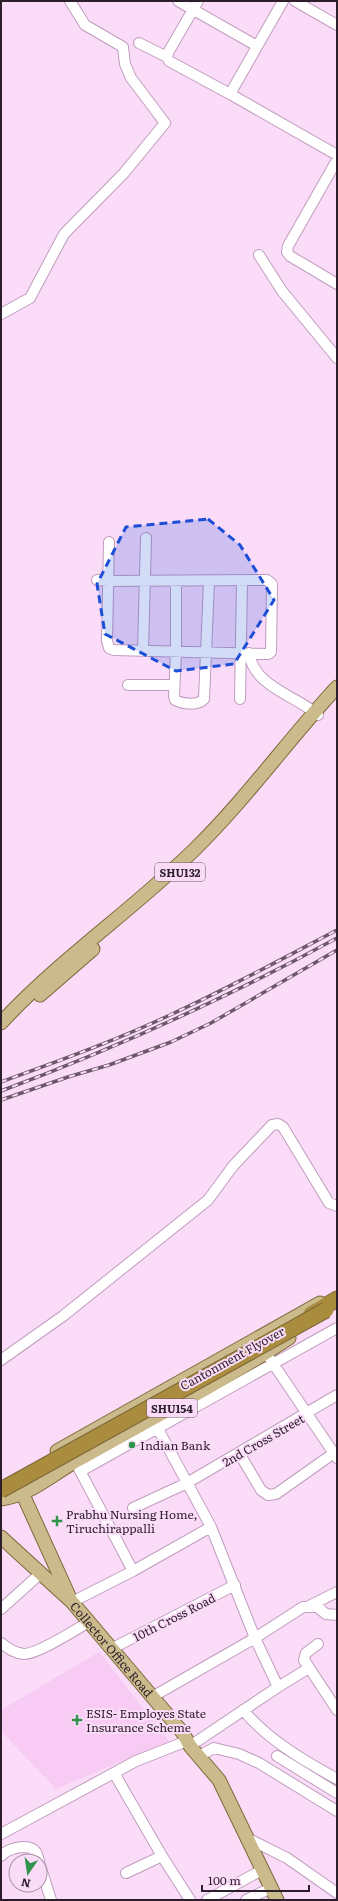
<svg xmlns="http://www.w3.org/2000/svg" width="338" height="1901" viewBox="0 0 338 1901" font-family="Literata,serif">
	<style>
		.built { fill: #f7cbf4 }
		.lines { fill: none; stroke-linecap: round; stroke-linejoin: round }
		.minor-casing { stroke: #c09cbe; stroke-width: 12 }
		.major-casing { stroke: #7d6637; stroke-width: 15 }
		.highway-casing { stroke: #7d6637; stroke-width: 17 }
		.minor { stroke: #fff; stroke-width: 10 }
		.major { stroke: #cbba8b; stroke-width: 13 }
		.highway { stroke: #a98c3d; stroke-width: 15 }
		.rail-casing { stroke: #6b5869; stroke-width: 3.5 }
		.rail { stroke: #fbdcf8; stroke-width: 2; stroke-dasharray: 6; stroke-linecap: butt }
		.highway-bridge-casing { stroke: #7d6637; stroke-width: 17; stroke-linecap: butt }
		.highway-bridge { stroke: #a98c3d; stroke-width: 15 }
		.marked { fill: #1d4ed8; fill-opacity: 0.2; stroke: #1d4ed8; stroke-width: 3; stroke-dasharray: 8 5; stroke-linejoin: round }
		.poi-dot { fill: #30954a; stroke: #fbdcf8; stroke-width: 1.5 }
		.labels { text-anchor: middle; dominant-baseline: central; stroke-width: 4; stroke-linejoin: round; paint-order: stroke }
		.shield { fill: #fbdcf8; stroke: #6a5768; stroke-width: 1 }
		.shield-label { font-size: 11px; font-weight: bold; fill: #2c1e2b }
		.street-label { font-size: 12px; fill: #2c1e2b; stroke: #fbdcf8 }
		.poi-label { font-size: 12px; fill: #2c1e2b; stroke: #fbdcf8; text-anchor: start }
	</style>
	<rect width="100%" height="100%" fill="#fbdcf8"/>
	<path class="built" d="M99 1652 169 1741 56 1789 1 1731V1710Z"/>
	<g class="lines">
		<g class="minor-casing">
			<path id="minor" d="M178 1 257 46
				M198 1 169 51 167 57 169 61 230 94 337 155
				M295 1 337 25
				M139 43 167 57
				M230 94 283 1
				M337 160 288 246 287 252 290 256 337 284
				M259 255 282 291 337 358
				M1 314 30 298 64 234 124 173 165 123 131 78 125 64 123 47 85 25 70 1
				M97 580 109 581 267 580 272 584 271 652 268 654 114 650 109 648 107 641 109 542
				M176 581V653L174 696 175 700C182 704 198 706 204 699L209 582
				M143 651 146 538
				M249 653C254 687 295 695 318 715
				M128 685H174
				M240 699 242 581
				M270 1359 337 1458
				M1 1360 63 1316 208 1200 233 1166 272 1125 278 1124 283 1127 329 1203 337 1206
				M158 1429 211 1527 255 1638 278 1687 190 1746
				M239 1453 261 1490 268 1495 276 1494 334 1453
				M78 1467 133 1571
				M81 1471 337 1328
				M133 1508 187 1483 337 1395
				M72 1602 133 1571 211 1527
				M309 1606 337 1592
				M1 1609 41 1573
				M1 1643C8 1648 14 1653 24 1654 38 1654 75 1630 89 1622
				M318 1644 306 1653 304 1660 337 1710
				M113 1648 235 1585
				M278 1687 309 1668
				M152 1697 255 1638 303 1607H317L326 1614 337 1615
				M243 1710C268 1740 303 1760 337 1779
				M199 1756 214 1748 239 1754 259 1763 337 1811
				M277 1756 337 1793
				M114 1773 162 1856 190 1900
				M1 1834 136 1761 187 1741
				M247 1838 287 1858 337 1893
				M1 1856C7 1849 28 1842 36 1852 37 1854 38 1858 39 1861
				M40 1865 51 1900
				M126 1873 162 1856
				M207 1900 262 1870
				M246 1900 271 1888"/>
		</g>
		<g class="major-casing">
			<g id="major">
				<path d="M40 995 93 949"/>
				<path d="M1 1023C60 959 133 910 195 849 246 799 288 740 337 687"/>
				<path d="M57 1451 320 1303"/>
				<path d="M19 1486 69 1596"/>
				<path d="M1 1499C30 1495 52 1475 76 1461 147 1421 220 1383 289 1338"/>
				<path id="s1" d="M1 1537 72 1602 183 1733 190 1746 219 1780 277 1900"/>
			</g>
		</g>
		<g class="highway-casing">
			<path id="highway" d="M311 1314 337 1299"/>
		</g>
		<use href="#minor" class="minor"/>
		<use href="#major" class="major"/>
		<use href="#highway" class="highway"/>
		<g class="rail-casing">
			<path id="rail" d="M1 1082C58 1061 115 1041 170 1015 227 989 282 959 337 930
				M1 1091C116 1048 229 997 337 938
				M1 1100 68 1077 109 1065 171 1042 211 1023 337 950"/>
		</g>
		<use href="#rail" class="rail"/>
		<g class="highway-bridge-casing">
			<path id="highway-bridge" d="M1 1490 326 1310"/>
		</g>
		<use href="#highway-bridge" class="highway-bridge"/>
	</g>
	<path class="marked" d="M208 519 240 545 274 600 234 664 176 671 105 634 97 584 126 527Z"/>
	<g class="poi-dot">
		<circle cx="132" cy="1445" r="4"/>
		<path d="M55 1515h4v4h4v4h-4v4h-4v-4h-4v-4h4z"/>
		<path d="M75 1714h4v4h4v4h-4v4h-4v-4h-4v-4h4z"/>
	</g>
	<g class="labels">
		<g class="shield">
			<rect x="155" y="863" width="50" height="18" rx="3"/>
			<rect x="147" y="1399" width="50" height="18" rx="3"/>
		</g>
		<g class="shield-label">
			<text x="180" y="872">SHU132</text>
			<text x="172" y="1408">SHU154</text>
		</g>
		<g class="street-label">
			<text transform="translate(232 1358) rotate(-29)">Cantonment Flyover</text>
			<text transform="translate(263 1440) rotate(-30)">2nd Cross Street</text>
			<text transform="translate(174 1617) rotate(-27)">10th Cross Road</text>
			<text stroke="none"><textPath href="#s1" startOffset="158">Collector Office Road</textPath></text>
		</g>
		<g class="poi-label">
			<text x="140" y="1445">Indian Bank</text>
			<text x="66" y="1514">Prabhu Nursing Home,<tspan x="66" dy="14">Tiruchirappalli</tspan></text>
			<text x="86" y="1713">ESIS- Employes State<tspan x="86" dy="14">Insurance Scheme</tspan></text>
		</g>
	</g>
	<rect width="338" height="1901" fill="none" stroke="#2c1e2b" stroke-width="4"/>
	<g transform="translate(28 1873) rotate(193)"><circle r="19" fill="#fbdcf8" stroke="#a890a6"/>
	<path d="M0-3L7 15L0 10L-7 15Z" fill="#30954a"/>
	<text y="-6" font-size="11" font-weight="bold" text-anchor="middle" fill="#2c1e2b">N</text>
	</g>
	<path d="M202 1885v6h107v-6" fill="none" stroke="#2c1e2b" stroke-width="2"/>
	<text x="208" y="1885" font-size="12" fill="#2c1e2b" stroke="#fbdcf8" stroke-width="3" paint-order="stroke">100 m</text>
</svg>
